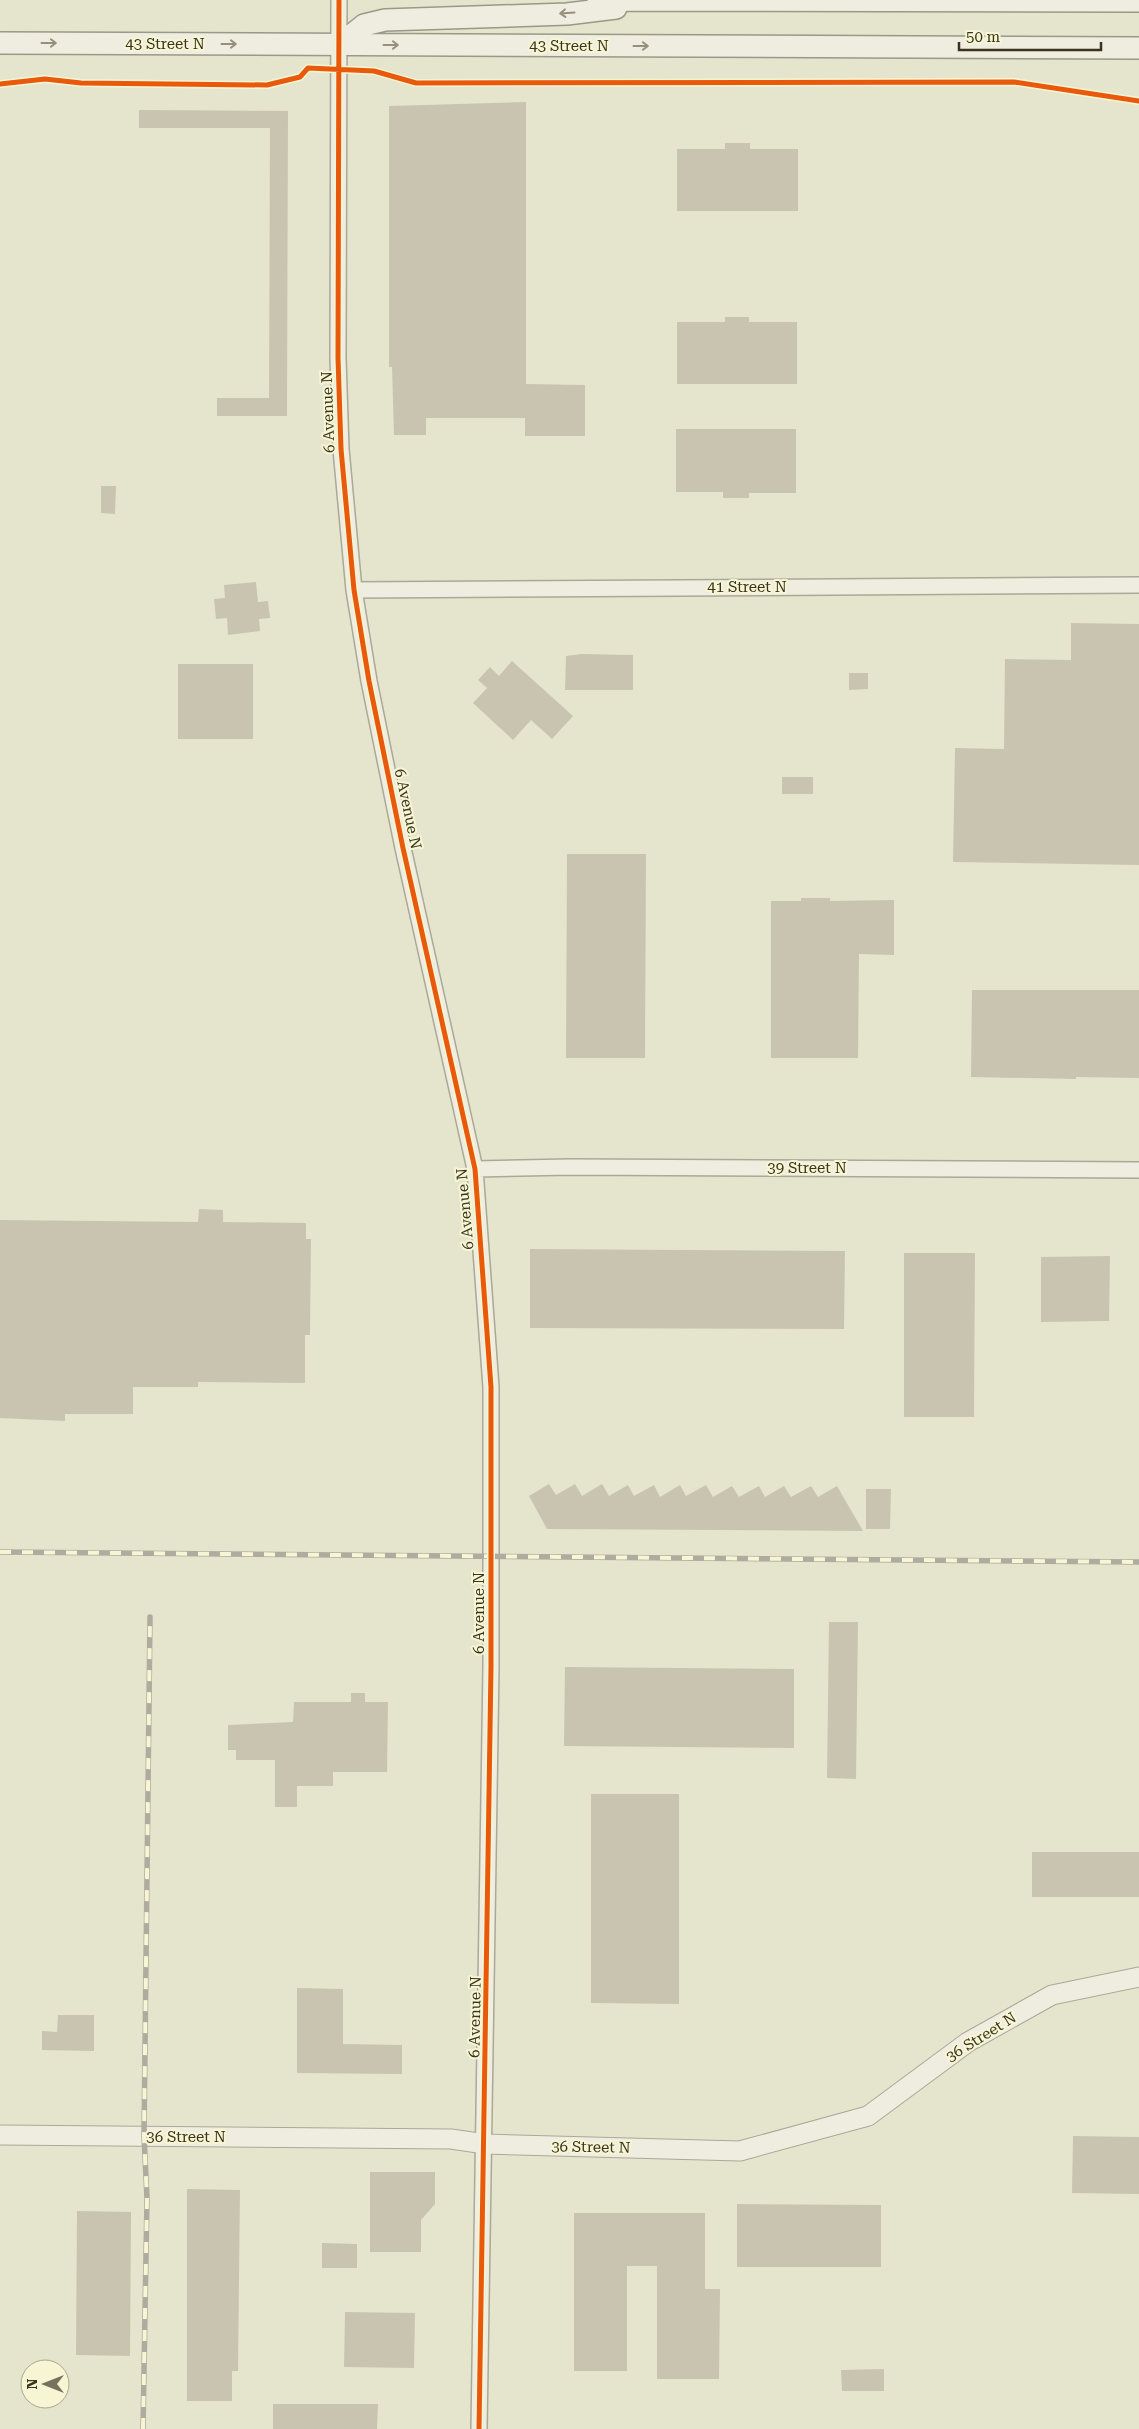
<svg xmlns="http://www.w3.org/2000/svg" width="1139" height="2429" viewBox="0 0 1139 2429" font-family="'Roboto Serif',serif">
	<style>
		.building { fill: #c9c4af }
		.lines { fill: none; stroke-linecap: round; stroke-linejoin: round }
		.minor-casing { stroke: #aaa897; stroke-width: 18 }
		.tertiary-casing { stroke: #aaa897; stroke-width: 21 }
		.secondary-casing { stroke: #9a9886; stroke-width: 24 }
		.minor { stroke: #eeeddf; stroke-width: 15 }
		.tertiary { stroke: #eeeddf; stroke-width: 19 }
		.secondary { stroke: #eeeddf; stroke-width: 21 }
		.rail-casing { stroke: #adac9f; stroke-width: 5.5 }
		.rail { stroke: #f6f6d4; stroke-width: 4; stroke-dasharray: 11; stroke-linecap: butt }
		.cycleway-casing { stroke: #f6f6d4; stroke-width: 8 }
		.cycleway { stroke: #e8590c; stroke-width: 5 }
		.oneway { stroke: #94907e }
		.labels { text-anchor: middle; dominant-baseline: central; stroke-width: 4; stroke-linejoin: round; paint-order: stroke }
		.street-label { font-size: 15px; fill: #3a331e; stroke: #f6f6d4 }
	</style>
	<rect width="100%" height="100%" fill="#e5e5ce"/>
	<path class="building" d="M526 102V384L585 385V436H525V418H426V435H394L392 367H389V106Z
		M139 110 288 111 287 416H217V398H269L270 128H139Z
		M725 143H750V149H798V211H677V149H725Z
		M725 317H749V322H797V384H677V322H725Z
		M676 429H796V493H749V498H723V492H676Z
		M101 486H116L115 514 101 513Z
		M256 582 258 602 268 601 270 618 259 619 260 631 228 635 227 618 216 619 214 599 225 598 224 585Z
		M1071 623 1139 624V865L953 862 955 748 1004 749 1005 659 1071 660Z
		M581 654 633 655V690H565L566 656Z
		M512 661 573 716 552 739 531 720 513 740 473 703 487 688 478 680 490 667 499 676Z
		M178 664H253V739H178Z
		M849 673H868V689L849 690Z
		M782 777H813V794H782Z
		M567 854H646L645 1058H566Z
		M801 898H830V901L894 900V955L859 954 858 1058H771V901H801Z
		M972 990H1139V1078L1076 1077V1079L971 1077Z
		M199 1209 223 1210V1222L306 1223V1239H311L310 1335H305V1383L198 1382V1387H133V1414H65V1421L0 1418V1220L198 1222Z
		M530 1249 845 1251 844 1329 530 1328Z
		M904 1253H975L974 1417H904Z
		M1110 1256 1109 1321 1041 1322V1257Z
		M549 1484 556 1495 575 1484 582 1496 602 1484 609 1496 628 1485 634 1496 654 1485 660 1497 680 1485 686 1496 706 1485 713 1497 732 1486 739 1497 759 1486 765 1497 784 1486 791 1497 811 1486 818 1497 837 1486 863 1531 547 1529 529 1496Z
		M866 1489H891L890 1529H866Z
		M829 1622H858L856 1779 827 1778Z
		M565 1667 794 1669V1748L564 1746Z
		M351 1693H365V1702H388L387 1772H333V1786H297V1807H275V1760H236V1750H228V1725L293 1722 294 1702H351Z
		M591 1794H679V2004L591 2003Z
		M1032 1852H1139V1897H1032Z
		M297 1988 343 1989V2044L402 2045V2074L297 2073Z
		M58 2015H94V2051L42 2050V2031L57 2032Z
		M1073 2136 1139 2137V2194L1072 2193Z
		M370 2172H435V2204L421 2220V2252H370Z
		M187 2189 240 2190 238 2371H232V2401H187Z
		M737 2204 881 2205V2267H737Z
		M77 2211 131 2212 130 2356 76 2355Z
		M574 2213H705V2289H720L719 2379H657V2266H627V2371H574Z
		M322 2243 357 2244V2268H322Z
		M345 2312 415 2313 414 2368 344 2367Z
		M884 2369V2391H842L841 2370Z
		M273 2404H378L377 2429H273Z"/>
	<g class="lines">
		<g class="minor-casing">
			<path id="minor" d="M339 0 338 358 341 449 354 590 369 681 403 848 475 1169 491 1387V1667L479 2429
				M354 590 1139 585
				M475 1169 570 1167 1139 1170"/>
		</g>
		<g class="tertiary-casing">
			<path id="tertiary" d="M0 2135 451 2139 485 2144 740 2151 868 2116 968 2042 1052 1995 1139 1977"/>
		</g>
		<g class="secondary-casing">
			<path id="secondary" d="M598 0 1139 1
				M0 43 1139 48
				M339 45 364 25 385 20 567 14 616 8"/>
		</g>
		<use href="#minor" class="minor"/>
		<use href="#tertiary" class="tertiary"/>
		<use href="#secondary" class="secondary"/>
		<g class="rail-casing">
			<path id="rail" d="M0 1552 1139 1562
				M143 2429 147 2198 144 2136 150 1617"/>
		</g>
		<use href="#rail" class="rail"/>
		<g class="cycleway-casing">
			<path id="cycleway" d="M339 0 338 358 341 449 354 590 369 681 403 848 475 1169 491 1387V1667L479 2429
				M0 84 45 79 81 83 267 85 300 77 308 68 374 71 416 83 1014 82 1139 101"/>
		</g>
		<use href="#cycleway" class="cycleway"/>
	</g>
	<defs><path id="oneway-shaft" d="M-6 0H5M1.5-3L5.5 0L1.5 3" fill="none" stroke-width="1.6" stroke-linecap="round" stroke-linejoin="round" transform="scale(1.25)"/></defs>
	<g class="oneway">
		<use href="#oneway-shaft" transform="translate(567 13) rotate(176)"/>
		<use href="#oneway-shaft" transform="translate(49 43)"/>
		<use href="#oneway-shaft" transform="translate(229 44)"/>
		<use href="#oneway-shaft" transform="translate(391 45)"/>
		<use href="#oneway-shaft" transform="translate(641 46)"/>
	</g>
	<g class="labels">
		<g class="street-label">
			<text x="165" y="44">43 Street N</text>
			<text x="569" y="46">43 Street N</text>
			<text transform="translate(328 412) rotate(-92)">6 Avenue N</text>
			<text x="747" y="587">41 Street N</text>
			<text transform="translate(408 809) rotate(78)">6 Avenue N</text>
			<text x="807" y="1168">39 Street N</text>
			<text transform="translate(465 1209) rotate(-95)">6 Avenue N</text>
			<text transform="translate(479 1613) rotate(-90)">6 Avenue N</text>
			<text transform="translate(475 2017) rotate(-89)">6 Avenue N</text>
			<text transform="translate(981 2037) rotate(-32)">36 Street N</text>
			<text x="186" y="2137">36 Street N</text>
			<text transform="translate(591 2147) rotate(1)">36 Street N</text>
		</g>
	</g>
	<g transform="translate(45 2384) rotate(270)"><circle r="24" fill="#f6f6d4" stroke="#aba88b"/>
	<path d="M0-4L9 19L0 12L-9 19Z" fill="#76715c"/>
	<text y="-8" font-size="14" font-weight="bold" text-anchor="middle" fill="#3a331e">N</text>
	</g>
	<path d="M959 42v8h142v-8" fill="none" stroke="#3a331e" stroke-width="2.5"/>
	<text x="966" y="42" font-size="15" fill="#3a331e" stroke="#f6f6d4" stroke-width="4" paint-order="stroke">50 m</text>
</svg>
